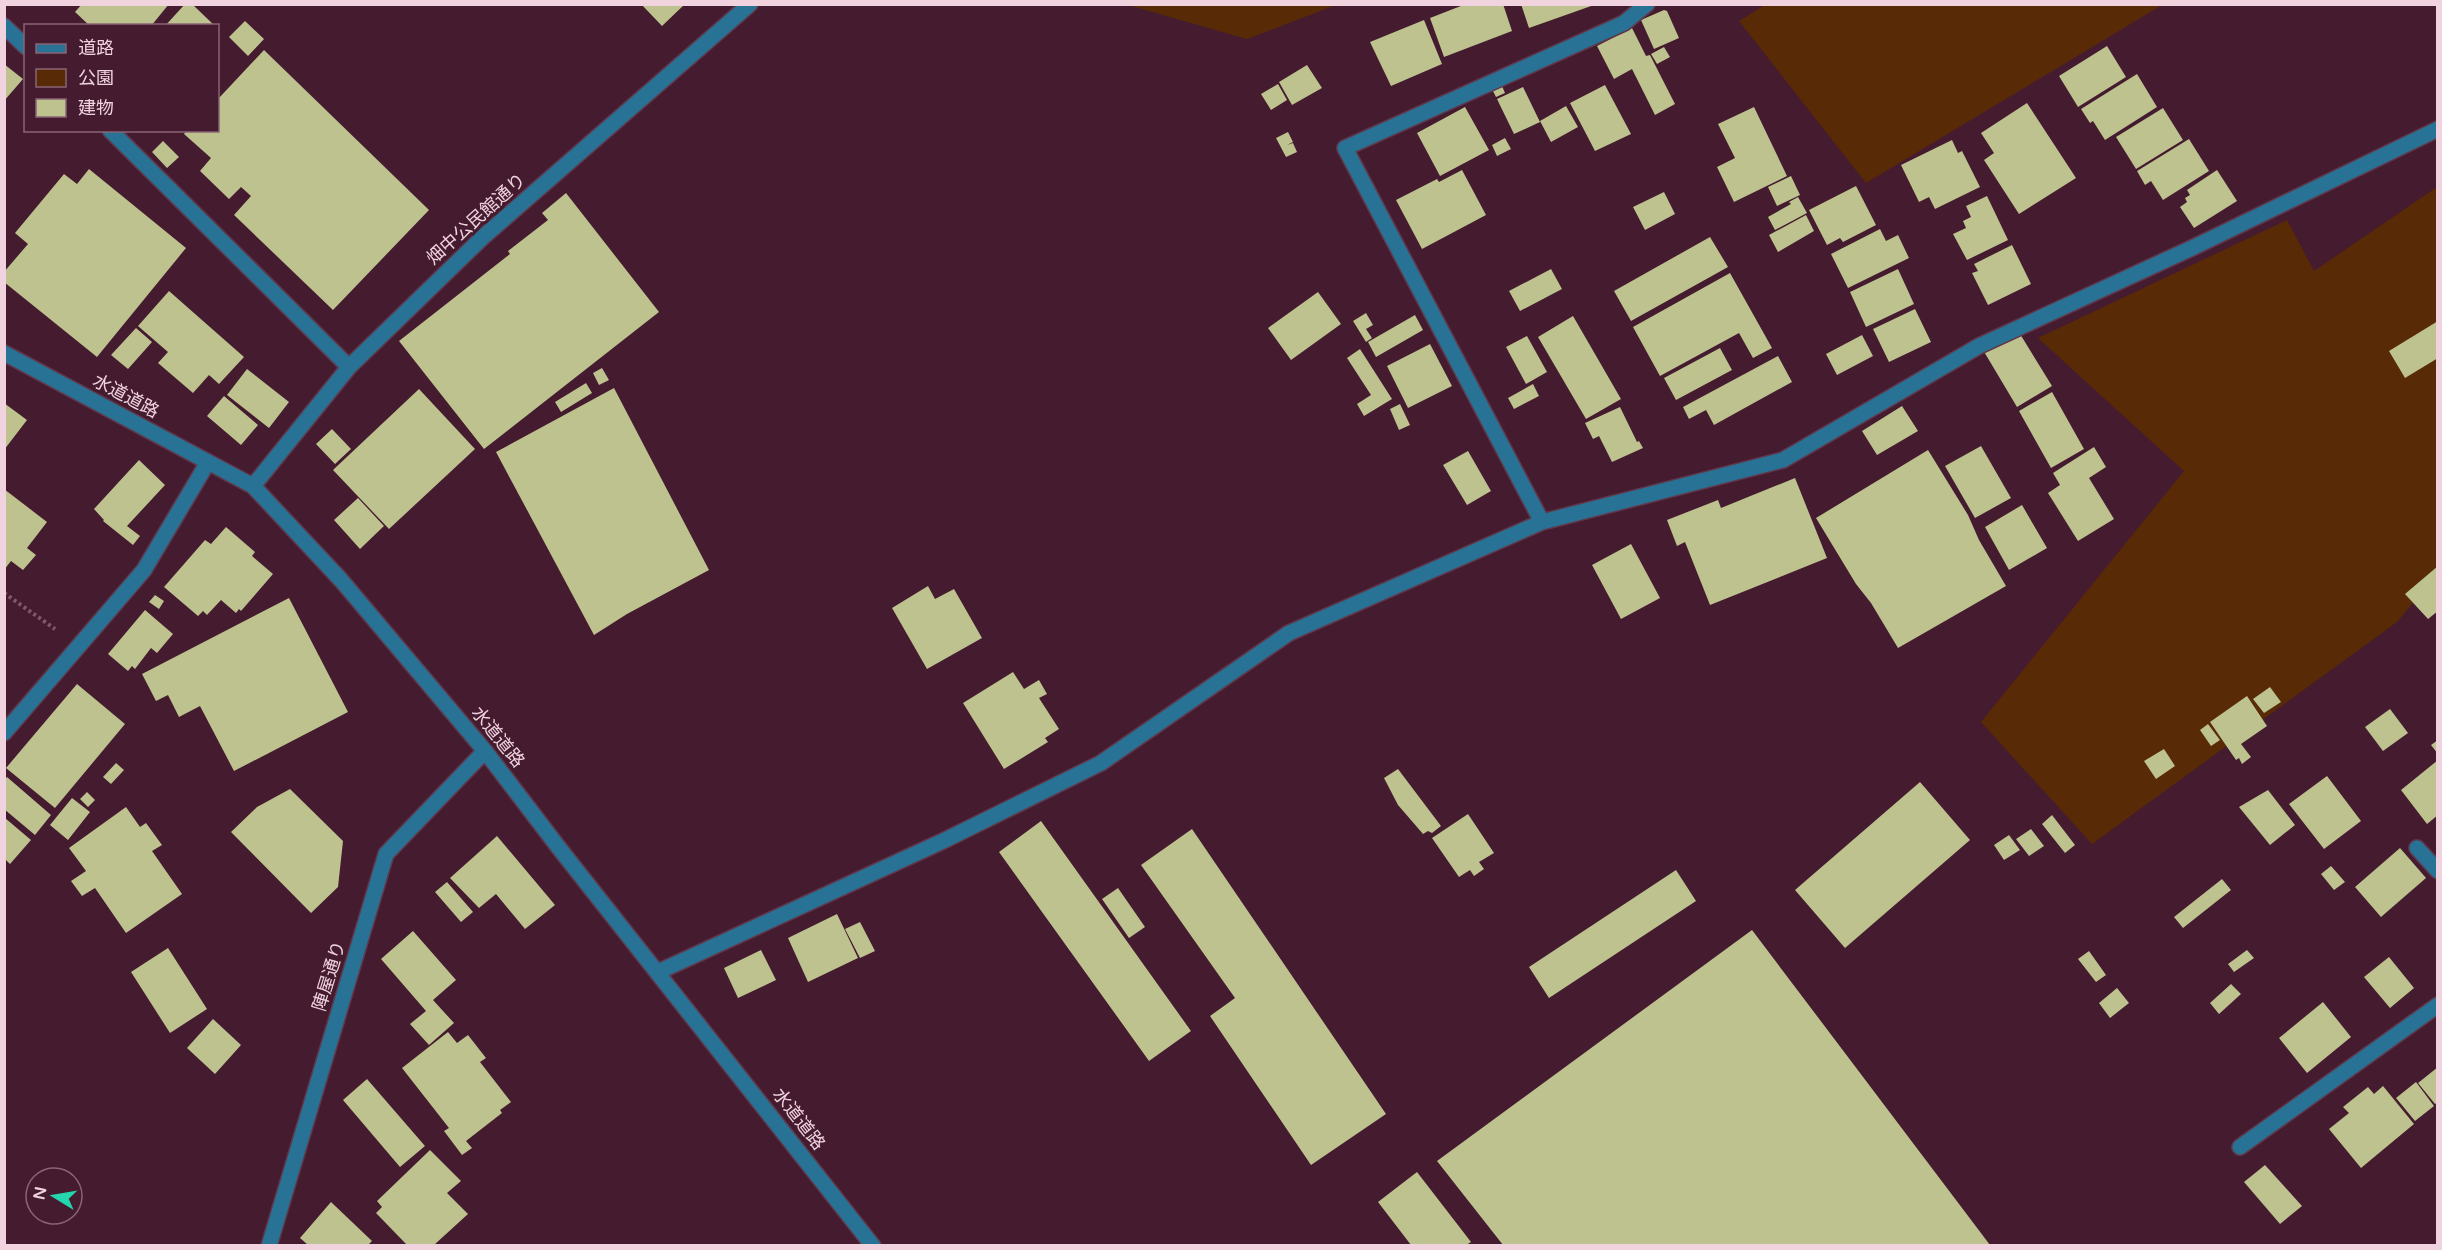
<svg xmlns="http://www.w3.org/2000/svg" width="2442" height="1250" viewBox="0 0 2442 1250" font-family="'Varela Round','Noto Sans JP',sans-serif">
	<style>
		.green { fill: #592a06 }
		.building { fill: #bdc28f }
		.lines { fill: none; stroke-linecap: round; stroke-linejoin: round }
		.minor-casing { stroke: #60384b; stroke-width: 18 }
		.path { stroke: #7f596a; stroke-width: 4; stroke-dasharray: 3 3; stroke-linecap: butt }
		.minor { stroke: #277295; stroke-width: 15 }
		.labels { text-anchor: middle; dominant-baseline: central; stroke-width: 6; stroke-linejoin: round; paint-order: stroke }
		.street-label { font-size: 18px; fill: #f0d3de; stroke: #451b2f }
	</style>
	<rect width="100%" height="100%" fill="#451b2f"/>
	<path class="green" d="M1128 5 1336 4V5L1247 39Z
		M1765 5V4L2162 5 1866 183 1739 21Z
		M2437 187V574L2397 622 2092 844 1981 722 2184 471 2038 338 2287 220 2314 271Z"/>
	<path class="building" d="M82 4H169L151 26H90L75 12Z
		M185 4H192L215 26H165Z
		M641 4H685L662 26Z
		M1466 4H1503L1512 31 1444 57 1430 18Z
		M1521 4H1594V5L1529 28Z
		M1664 10 1667 11 1679 38 1654 49 1641 20Z
		M1424 20 1442 64 1391 86 1370 42Z
		M245 21 264 39 248 56 229 37Z
		M1632 28 1646 56 1650 55 1675 104 1655 115 1632 69 1614 79 1597 46Z
		M2107 46 2126 77 2078 107 2059 76Z
		M1664 47 1670 57 1657 64 1651 54Z
		M264 50 429 210 333 310 234 215 251 196 241 187 229 199 200 171 211 158 184 134 187 130H218V99Z
		M4 64 23 79 4 101Z
		M1307 65 1322 88 1292 105 1279 82Z
		M2137 74 2157 107 2105 140 2093 121 2090 123 2081 109Z
		M1278 84 1287 100 1271 110 1261 94Z
		M1605 85 1631 134 1595 151 1570 103Z
		M1502 86 1505 93 1496 97 1493 91Z
		M1523 87 1540 122 1514 134 1497 99Z
		M2027 103 2076 178 2019 214 1984 160 1994 153 1981 133Z
		M1566 106 1578 127 1551 142 1540 121Z
		M1465 107 1489 150 1440 176 1417 133Z
		M1754 107 1787 176 1734 202 1717 167 1735 158 1718 124Z
		M2163 108 2183 140 2136 169 2116 137Z
		M1288 132 1293 142 1287 145 1293 143 1297 152 1286 157 1276 138Z
		M1505 138 1511 149 1497 156 1492 145Z
		M2189 139 2209 171 2163 200 2151 181 2145 185 2137 171Z
		M1952 140 1958 153 1962 151 1980 187 1935 209 1929 197 1919 202 1901 165Z
		M163 141 179 157 167 168 152 152Z
		M89 169 186 248 97 357 4 282V272L28 244 15 233 64 174 77 184Z
		M1462 170 1486 215 1422 249 1396 200 1437 179 1439 182Z
		M2217 170 2237 201 2194 228 2180 207 2187 202 2185 198 2190 195 2187 190Z
		M1791 176 1800 195 1777 206 1768 187Z
		M1856 186 1876 225 1843 242 1840 238 1827 245 1809 210Z
		M1664 192 1675 214 1645 230 1633 207Z
		M566 193 659 312 484 449 399 341 510 254 508 251 548 220 542 213Z
		M1987 196 2008 240 1967 260 1953 234 1966 228 1963 221 1971 217 1966 206Z
		M1798 197 1807 213 1775 230 1768 217 1791 204 1789 202Z
		M1806 215 1814 231 1778 252 1769 235Z
		M1880 229 1886 241 1898 235 1909 258 1848 288 1831 254Z
		M1710 237 1728 267 1631 321 1614 291Z
		M2012 245 2031 284 1988 305 1972 273 1978 271 1974 264Z
		M1551 269 1562 289 1520 311 1509 291Z
		M1898 269 1914 304 1866 327 1850 292Z
		M1730 273 1772 348 1753 358 1739 333 1660 376 1633 327Z
		M169 291 244 357 219 384 209 375 193 393 158 363 168 352 138 326Z
		M1318 292 1341 324 1291 360 1268 328Z
		M1915 309 1931 342 1889 362 1873 329Z
		M1366 313 1373 325 1366 329 1372 338 1366 342 1353 321Z
		M1415 315 1423 330 1376 357 1368 342Z
		M1573 316 1621 399 1586 419 1538 337Z
		M2438 321V358L2405 378 2389 351Z
		M136 328 152 342 128 369 111 355Z
		M2017 329 2052 386 2017 407 1983 350Z
		M1862 335 1873 356 1837 375 1826 354Z
		M1527 336 1547 372 1526 384 1506 347Z
		M1430 344 1452 386 1408 408 1387 366Z
		M1720 348 1732 370 1676 400 1664 378Z
		M1360 349 1392 399 1364 416 1357 404 1371 395 1347 358Z
		M1778 356 1792 382 1714 425 1706 410 1689 419 1683 407Z
		M602 368 609 380 599 385 593 373Z
		M247 369 289 402 269 428 227 395Z
		M586 383 592 393 561 412 555 402Z
		M1533 384 1539 396 1514 409 1508 398Z
		M614 388 709 570 627 614 594 635 496 452Z
		M419 389 475 449 389 529 333 470Z
		M2052 392 2084 449 2051 468 2019 411Z
		M224 396 258 425 241 445 207 416Z
		M4 403 27 420 4 450Z
		M1400 404 1410 425 1399 430 1390 409Z
		M1902 406 1918 431 1877 455 1862 431Z
		M1620 407 1637 442 1639 441 1643 448 1612 462 1599 436 1593 439 1585 423Z
		M332 429 351 449 335 464 316 444Z
		M1981 446 2011 498 1975 518 1945 466Z
		M2094 447 2106 467 2089 478 2114 519 2078 541 2048 493 2060 485 2053 473Z
		M1928 450 1968 515 1979 540 2006 586 1898 648 1871 603 1856 584 1816 518Z
		M1468 451 1491 491 1467 505 1443 465Z
		M139 460 165 485 127 526 140 536 133 545 103 521 104 520 94 509Z
		M1795 478 1827 558 1710 605 1685 542 1677 546 1667 520 1718 500 1721 508Z
		M4 489 47 522 27 548 36 555 23 570 11 561 4 570Z
		M358 498 384 526 360 549 334 520Z
		M2022 505 2047 548 2009 570 1985 527Z
		M226 527 255 552 252 556 273 574 241 611 239 609 236 613 221 600 207 615 203 611 198 616 164 587 205 540 211 544Z
		M1631 544 1660 598 1621 619 1592 565Z
		M2438 566V611L2428 619 2405 594Z
		M928 586 935 599 954 589 982 638 927 669 892 608Z
		M155 595 164 601 159 609 149 602Z
		M289 598 348 712 234 771 200 706 179 717 168 695 156 701 142 674Z
		M145 610 173 634 157 653 151 648 135 669 132 666 128 671 108 654Z
		M1013 672 1024 689 1039 680 1047 694 1039 698 1059 729 1045 738 1048 742 1004 769 963 703Z
		M77 684 125 724 55 808 6 768Z
		M2270 687 2281 702 2264 713 2253 699Z
		M2247 696 2267 726 2241 744 2251 757 2242 764 2239 758 2236 760 2210 722Z
		M2390 709 2408 733 2383 751 2365 727Z
		M2208 724 2220 740 2211 746 2200 730Z
		M2438 740V754L2431 745Z
		M2164 749 2175 766 2156 779 2144 761Z
		M2438 760V815L2427 824 2401 790Z
		M116 763 124 770 111 784 103 777Z
		M1398 769 1441 826 1432 833 1428 831 1423 834 1398 805 1384 778Z
		M2327 776 2361 821 2324 849 2289 804Z
		M7 777 51 815 35 835 4 809V780Z
		M1920 782 1970 840 1845 948 1795 890Z
		M290 789 343 841 338 887 311 913 231 832 257 807Z
		M2268 790 2295 825 2270 845 2239 807Z
		M87 792 95 800 88 807 80 799Z
		M72 798 90 812 68 840 50 825Z
		M126 807 140 827 146 823 162 845 152 851 182 894 126 933 95 888 82 896 71 881 86 871 69 848Z
		M1468 814 1494 853 1479 862 1484 869 1474 876 1470 870 1459 877 1432 838Z
		M2052 815 2075 845 2065 853 2042 824Z
		M5 818 31 840 10 864 5 859Z
		M1041 821 1191 1031 1149 1061 999 852Z
		M1192 829 1386 1114 1311 1165 1210 1016 1235 998 1141 865Z
		M2031 829 2044 846 2029 856 2016 839Z
		M2009 835 2020 850 2004 860 1994 845Z
		M497 836 555 905 525 929 496 894 479 908 450 878Z
		M2400 848 2426 878 2381 917 2355 887Z
		M2331 866 2345 882 2334 890 2321 874Z
		M1676 870 1696 901 1549 998 1529 967Z
		M2222 879 2231 890 2183 928 2174 917Z
		M447 882 473 912 461 922 435 892Z
		M1118 888 1145 927 1129 938 1102 899Z
		M837 914 858 958 808 982 788 938Z
		M860 922 875 951 860 958 845 929Z
		M1752 930 1990 1245H1503L1437 1161Z
		M413 931 456 980 433 1000 454 1023 429 1045 410 1024 426 1011 381 959Z
		M168 948 207 1009 170 1033 131 972Z
		M761 950 776 980 738 998 724 968Z
		M2247 950 2254 958 2234 972 2228 964Z
		M2089 951 2106 975 2096 982 2078 959Z
		M2389 957 2414 988 2390 1008 2364 977Z
		M2231 984 2241 994 2219 1014 2210 1003Z
		M2117 988 2129 1003 2110 1018 2099 1003Z
		M2323 1002 2351 1037 2307 1073 2279 1038Z
		M213 1019 241 1045 215 1074 187 1048Z
		M448 1032 457 1043 468 1035 486 1058 480 1062 511 1102 500 1110 502 1113 466 1141 472 1148 462 1155 444 1131 449 1128 402 1068Z
		M2438 1067V1102L2435 1104 2418 1083Z
		M367 1079 425 1146 400 1167 343 1100Z
		M2416 1082 2434 1106 2415 1121 2396 1098Z
		M2383 1086 2414 1124 2361 1168 2329 1129 2349 1113 2343 1107 2368 1087 2374 1094Z
		M430 1150 461 1181 447 1193 468 1214 434 1245H407L376 1213 382 1207 377 1201Z
		M2265 1165 2302 1206 2280 1224 2244 1182Z
		M1417 1172 1471 1242 1466 1245H1411L1378 1202Z
		M331 1202 372 1241 368 1245H308L300 1238Z"/>
	<g class="lines">
		<g class="minor-casing">
			<path id="minor" d="M4 26 26 47
				M110 130 349 367
				M4 353 253 486 341 580 485 751 559 848 873 1246
				M253 486 349 367 483 237 750 4
				M1542 522 1345 148 1624 23 1647 4
				M4 733 144 570 208 462
				M2417 848 2438 871
				M658 972 943 841 1101 763 1289 633 1542 522 1783 460 1979 346 2194 247 2438 129
				M2240 1147 2438 1005
				M269 1246 386 854 485 751"/>
		</g>
		<path class="path" d="M4 593 55 629"/>
		<use href="#minor" class="minor"/>
	</g>
	<g class="labels">
		<g class="street-label">
			<text transform="translate(476 219) rotate(-42)">畑中公民館通り</text>
			<text transform="translate(126 396) rotate(28)">水道道路</text>
			<text transform="translate(498 737) rotate(51)">水道道路</text>
			<text transform="translate(329 976) rotate(-73)">陣屋通り</text>
			<text transform="translate(799 1119) rotate(52)">水道道路</text>
		</g>
	</g>
	<rect width="2442" height="1250" fill="none" stroke="#f0d3de" stroke-width="12"/>
	<rect x="24" y="24" width="195" height="108" fill="#451b2f" stroke="#896575" stroke-width="1.5"/>
	<rect x="36" y="44" width="30" height="9" fill="#277295" stroke="#896575" stroke-width="1.5"/>
	<text x="78" y="54" font-size="18" fill="#f0d3de">道路</text>
	<rect x="36" y="69" width="30" height="18" fill="#592a06" stroke="#896575" stroke-width="1.5"/>
	<text x="78" y="84" font-size="18" fill="#f0d3de">公園</text>
	<rect x="36" y="99" width="30" height="18" fill="#bdc28f" stroke="#896575" stroke-width="1.5"/>
	<text x="78" y="114" font-size="18" fill="#f0d3de">建物</text>
	<g transform="translate(54 1196) rotate(281)"><circle r="28" fill="#451b2f" stroke="#896575" stroke-width="1.5"/>
	<path d="M0-4.5L10 22L0 15L-10 22Z" fill="#25d5ae"/>
	<text y="-9" font-size="16" font-weight="bold" text-anchor="middle" fill="#f0d3de">N</text>
	</g>
</svg>
